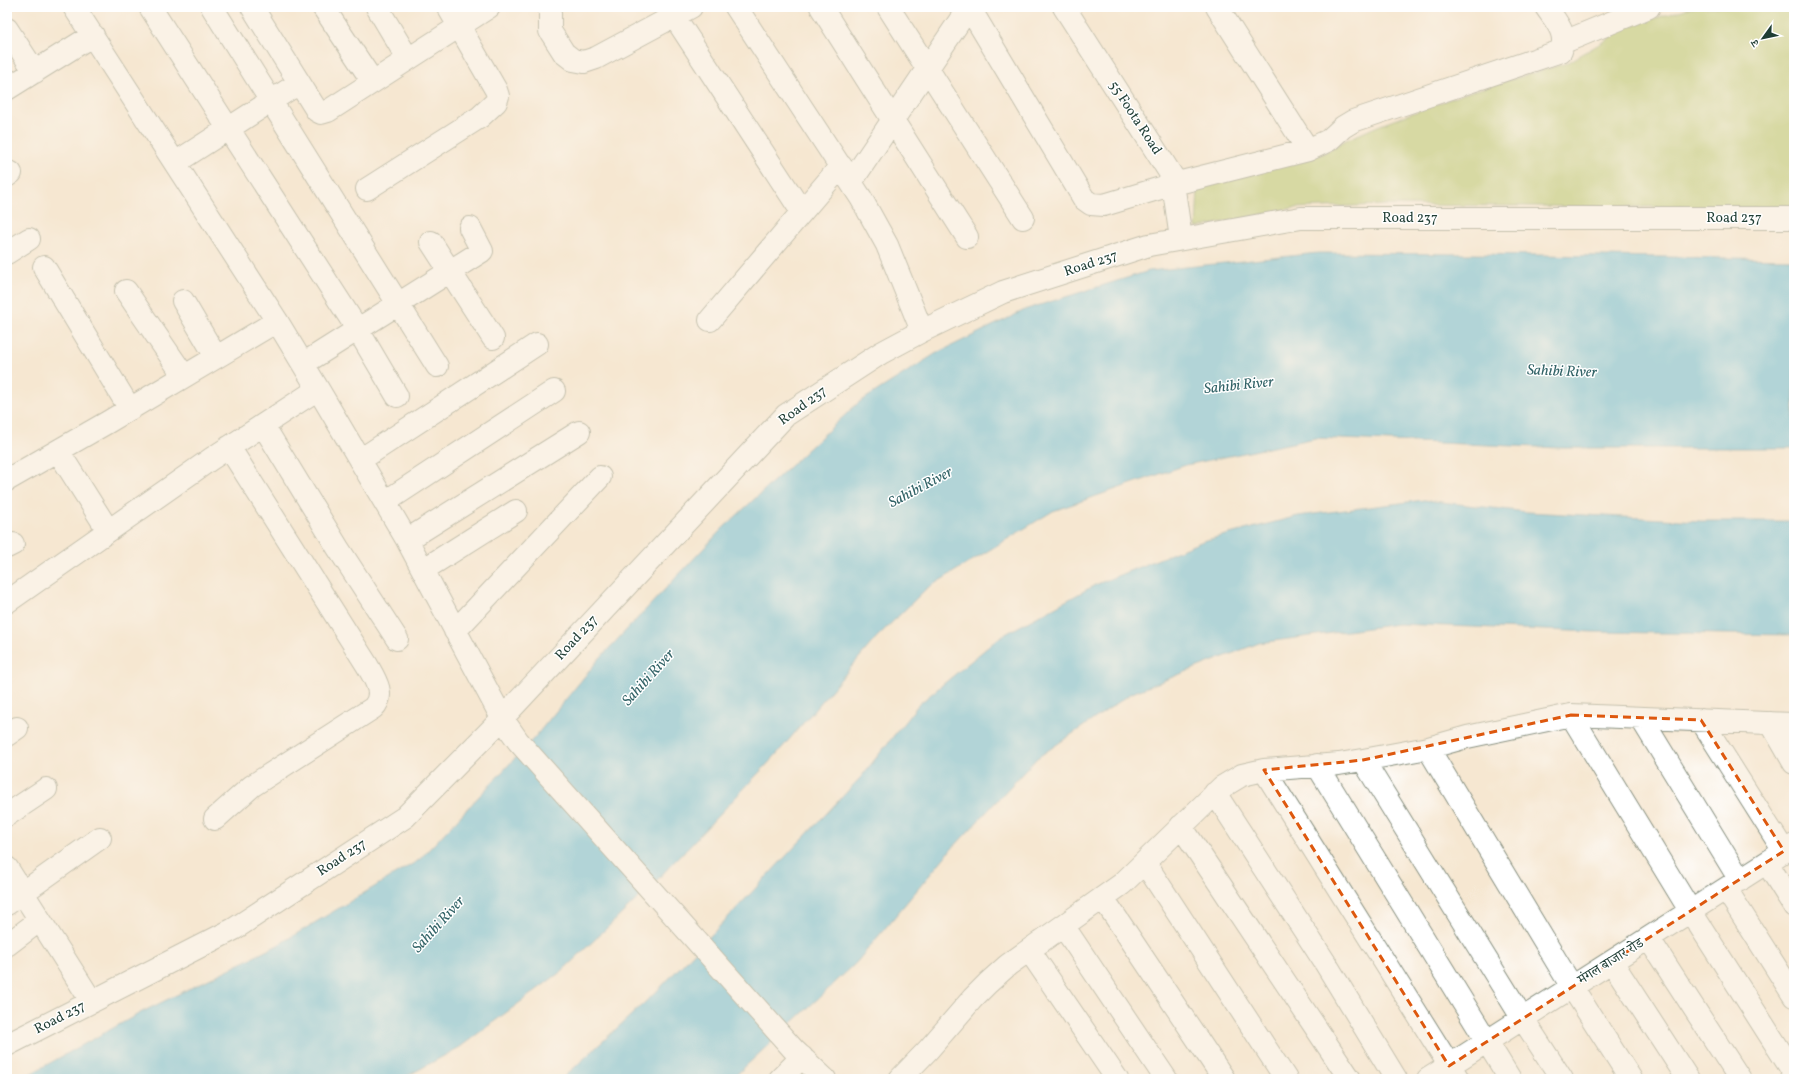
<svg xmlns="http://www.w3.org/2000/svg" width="1801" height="1086" viewBox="0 0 1801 1086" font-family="Vollkorn,'Noto Serif Devanagari',serif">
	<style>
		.green { fill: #b2c86c; stroke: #688250 }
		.water { fill: #5fbddd; stroke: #3f7d88 }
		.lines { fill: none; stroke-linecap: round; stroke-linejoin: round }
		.minor-casing { stroke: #8a9282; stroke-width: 24 }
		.minor { stroke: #fff; stroke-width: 22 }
		.marked { fill: none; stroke: #de580e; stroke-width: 3; stroke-dasharray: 8 5; stroke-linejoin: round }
		.labels { text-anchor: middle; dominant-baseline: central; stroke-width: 3; stroke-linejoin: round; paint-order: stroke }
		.street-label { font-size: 14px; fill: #1f3d34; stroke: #fff }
		.water-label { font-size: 15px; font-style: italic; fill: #326367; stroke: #fff }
	</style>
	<rect width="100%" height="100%" fill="#fff"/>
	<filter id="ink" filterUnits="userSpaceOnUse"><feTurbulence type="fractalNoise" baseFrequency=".025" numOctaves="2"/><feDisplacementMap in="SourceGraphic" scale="8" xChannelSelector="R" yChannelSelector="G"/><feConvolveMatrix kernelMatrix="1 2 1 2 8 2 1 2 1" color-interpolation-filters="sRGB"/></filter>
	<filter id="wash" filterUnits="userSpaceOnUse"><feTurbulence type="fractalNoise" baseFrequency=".012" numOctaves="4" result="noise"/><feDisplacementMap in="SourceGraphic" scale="16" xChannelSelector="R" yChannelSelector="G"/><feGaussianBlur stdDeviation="0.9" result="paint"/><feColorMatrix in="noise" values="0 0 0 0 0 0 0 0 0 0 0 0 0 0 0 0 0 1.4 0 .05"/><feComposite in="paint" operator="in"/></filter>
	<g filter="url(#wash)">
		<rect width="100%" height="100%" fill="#f6e7d1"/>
		<path class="green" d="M1692 7H1794V208L1384 205 1293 208 1196 228 1198 189 1322 154 1346 140 1378 126 1466 93 1567 63 1630 26Z"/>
		<path class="water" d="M1318 253 1473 254 1794 259V448H1562L1316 438 1186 465 1053 511 926 589 876 638 775 756 653 884 562 971 460 1047 402 1079H21L142 1012 276 946 419 860 535 737 598 660 721 530 858 403 935 354 1027 309 1149 271Z
			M1424 500 1527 512 1700 521H1794V635L1594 632 1398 624 1259 643 1132 693 1037 758 948 853 856 963 732 1079H562L656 992 715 931 861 777 918 705 1000 637 1095 585 1203 541 1298 516Z"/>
	</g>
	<g filter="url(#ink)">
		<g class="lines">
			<g class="minor-casing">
				<path id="minor" d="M74 7 277 321 318 389 407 540 502 718 518 741 794 1050 825 1079
					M150 7 358 330 397 396
					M212 7 437 366
					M252 7 317 111 321 113 328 111 489 7
					M323 7 373 82
					M377 7 408 59
					M550 7V31L564 53 573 60 584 62 596 58 691 7
					M736 7 861 198 887 245 922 331
					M821 7 967 237
					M888 7 1023 218
					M969 7 1084 199 1091 204 1104 205 1174 184 1308 150 1217 7
					M1064 7 1172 176 1181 239
					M674 16 802 212
					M7 29 35 72
					M1564 42 1649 7
					M7 89 93 35
					M1308 150 1329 140 1343 127 1353 121 1561 51C1568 33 1556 22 1546 7
					M175 163 299 83
					M7 176 11 173
					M851 182 969 7
					M367 189 480 117 496 102 498 96 496 90 448 7
					M431 242 493 338
					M7 253 29 239
					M44 267 130 409
					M126 291 184 376
					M183 301 216 357
					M710 320 841 166
					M303 364 482 251 470 228
					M263 425 338 548 397 639
					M58 451 108 530
					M360 460 537 344
					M7 480 108 422 277 321
					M385 502 554 391
					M407 540 579 432
					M7 547 13 544
					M423 570 516 511
					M7 602 211 459 318 389
					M455 631 600 477
					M1571 715 1691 912 1794 1073
					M1641 718 1740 880
					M1701 720 1784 851
					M1771 723 1794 763
					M7 735 17 728
					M1428 748 1572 987 1631 1079
					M1363 760 1523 1019 1562 1079
					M1317 765 1510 1079
					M1264 770 1458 1079
					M1215 793 1326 964 1396 1079
					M7 815 46 789
					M215 819 252 786 373 708C386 695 375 679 367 665L229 447
					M1181 826 1350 1079
					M1145 863 1286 1079
					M1767 863 1794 906
					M7 868 92 1002
					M1726 889 1794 996
					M1103 898 1224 1079
					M7 904 100 838
					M1064 927 1166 1079
					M1649 939 1740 1079
					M7 945 40 920
					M1029 950 1117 1079
					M1612 962 1688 1079
					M7 1045 234 929 405 817 495 726 786 415 881 353 922 331 1003 292 1149 245 1301 218H1794
					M780 1079 802 1057
					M900 1079 928 1050 973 998 988 983 1008 965 1122 884 1222 787 1242 775 1264 770 1339 764 1363 760 1428 748 1467 737 1571 715 1794 724
					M1428 1079 1794 845"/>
			</g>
			<use href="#minor" class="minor"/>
		</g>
	</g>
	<path d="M0 0H1801V1086H0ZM1571 715 1701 720 1784 851 1449 1066 1264 770 1363 760Z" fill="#f6e7d1" fill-opacity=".55" fill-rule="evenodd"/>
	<path class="marked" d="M1571 715 1701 720 1784 851 1449 1066 1264 770 1363 760Z"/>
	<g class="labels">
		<g class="street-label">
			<text transform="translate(1135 118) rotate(57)">55 Foota Road</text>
			<text x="1410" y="218">Road 237</text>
			<text x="1734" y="218">Road 237</text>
			<text transform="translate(1091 264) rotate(-18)">Road 237</text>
			<text transform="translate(803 406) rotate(-36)">Road 237</text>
			<text transform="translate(577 638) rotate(-47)">Road 237</text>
			<text transform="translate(342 858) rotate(-33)">Road 237</text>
			<text transform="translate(1611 962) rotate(-32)">मंगल बाजार रोड</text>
			<text transform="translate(60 1018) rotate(-27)">Road 237</text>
		</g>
		<g class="water-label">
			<text transform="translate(1562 372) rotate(2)">Sahibi River</text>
			<text transform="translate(1239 386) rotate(-6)">Sahibi River</text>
			<text transform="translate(921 488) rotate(-28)">Sahibi River</text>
			<text transform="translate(649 678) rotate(-48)">Sahibi River</text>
			<text transform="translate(439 925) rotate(-48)">Sahibi River</text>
		</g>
	</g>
	<rect width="1801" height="1086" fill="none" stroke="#fff" stroke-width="24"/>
	<g transform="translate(1763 38) rotate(237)" stroke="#ffffff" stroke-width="3" paint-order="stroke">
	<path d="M0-3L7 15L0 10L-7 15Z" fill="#1f3d34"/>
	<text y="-6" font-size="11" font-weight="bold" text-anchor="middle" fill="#1f3d34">उ</text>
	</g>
</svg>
